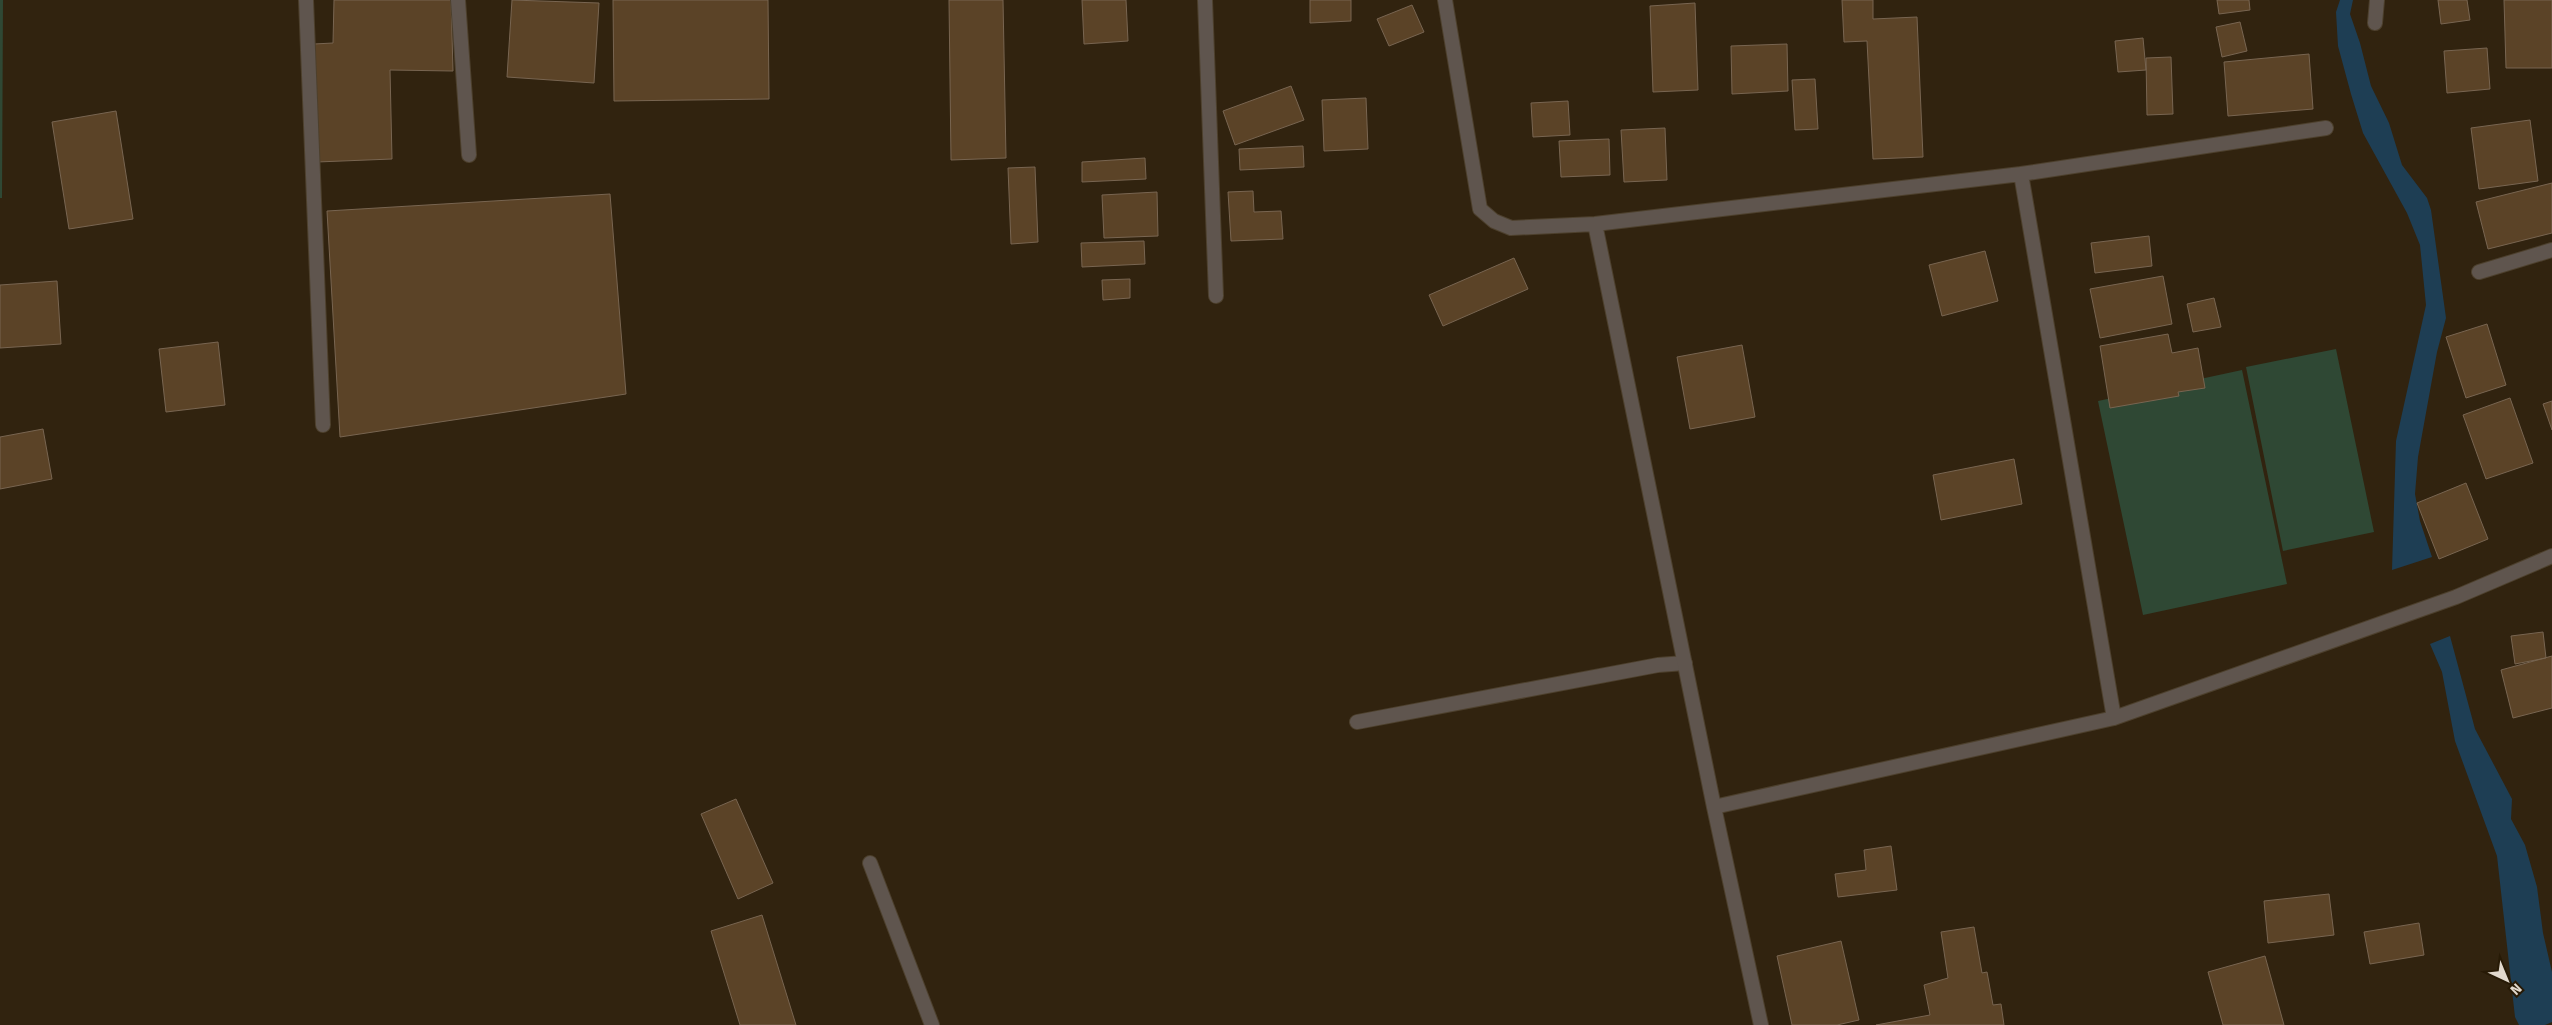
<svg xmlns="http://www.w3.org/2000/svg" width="2552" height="1025" viewBox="0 0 2552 1025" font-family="'Fira Sans',sans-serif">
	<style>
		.green { fill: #2f4834 }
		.water { fill: #1e3e54 }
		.building { fill: #5b4327; stroke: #786551 }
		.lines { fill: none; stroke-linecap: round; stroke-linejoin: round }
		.service-casing { stroke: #4d402d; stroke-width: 16 }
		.minor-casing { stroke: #4d402d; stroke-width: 16 }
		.service { stroke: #5f554e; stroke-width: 14 }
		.minor { stroke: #5f554e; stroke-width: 14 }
	</style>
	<rect width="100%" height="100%" fill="#31230f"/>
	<path class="green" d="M0 0H3L2 198H0Z
		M2336 349 2374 532 2283 551 2246 367Z
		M2242 370 2287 584 2143 615 2098 401Z"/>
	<path class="water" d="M2340 0H2353L2350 14 2360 43 2371 86 2389 123 2402 165 2427 198 2431 210 2446 318 2437 352 2418 457 2415 494 2420 521 2432 557 2392 570 2396 441 2426 305 2420 245 2407 213 2363 133 2351 94 2338 46 2336 12Z
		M2450 636 2475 729 2512 799 2511 819 2525 845 2537 887 2543 933 2552 972V1022L2545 1025H2519L2515 1017 2497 856 2455 741 2442 672 2430 644Z"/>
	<path class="building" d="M334 0H451L453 71 390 70 392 159 317 162 314 44 333 43Z
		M512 0 599 3 594 83 507 77Z
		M613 0H768L769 99 614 101Z
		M949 0H1003L1006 158 951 160Z
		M1082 0H1126L1128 41 1084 44Z
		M1310 0H1351V21L1310 23Z
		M1842 0H1873V19L1917 17 1923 157 1873 159 1867 41 1844 42Z
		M2217 0H2249L2250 10 2219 14Z
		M2438 0H2467L2470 20 2441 24Z
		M2504 0H2552V68H2506Z
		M1695 3 1698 90 1653 92 1650 6Z
		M1412 5 1424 32 1389 46 1377 19Z
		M2240 22 2247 51 2222 57 2216 27Z
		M2143 38 2146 70 2118 72 2115 41Z
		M1787 44 1788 91 1732 94 1731 46Z
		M2487 48 2490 89 2447 93 2444 51Z
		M2309 54 2313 109 2228 116 2224 62Z
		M2171 57 2173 114 2147 115 2146 58Z
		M1815 79 1818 129 1795 130 1792 80Z
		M1291 86 1304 120 1235 145 1223 111Z
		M1366 98 1368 149 1324 151 1322 100Z
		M1568 101 1570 135 1533 137 1531 103Z
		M116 111 133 219 69 229 52 122Z
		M2530 120 2538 181 2479 189 2471 128Z
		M1665 128 1667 180 1624 182 1621 130Z
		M1609 139 1610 175 1561 177 1559 141Z
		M1303 146 1304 167 1240 170 1239 149Z
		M1145 158 1146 179 1082 182V162Z
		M1035 167 1038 242 1011 244 1008 168Z
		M2552 183V233L2488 249 2476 202Z
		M1253 191 1254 212 1281 211 1283 239 1231 241 1228 192Z
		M1157 192 1158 236 1104 238 1102 195Z
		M610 194 626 394 340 437 327 211Z
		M2149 236 2152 266 2095 273 2091 243Z
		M1144 241 1145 264 1082 267 1081 243Z
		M1985 251 1998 301 1942 316 1929 265Z
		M1514 258 1528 289 1443 326 1429 295Z
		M2163 276 2172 324 2100 338 2090 289Z
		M1130 279V298L1103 300 1102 280Z
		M57 281 61 344 0 348V285Z
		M2214 298 2221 327 2193 332 2187 304Z
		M2487 324 2506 385 2466 398 2446 337Z
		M2168 334 2172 353 2198 348 2205 388 2178 392 2179 396 2110 408 2100 346Z
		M218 342 225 405 166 412 159 349Z
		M1742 345 1755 417 1690 429 1677 357Z
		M2510 398 2533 463 2486 479 2463 415Z
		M2552 401V430L2543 404Z
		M43 429 52 479 0 489V437Z
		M2014 459 2022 504 1941 520 1933 475Z
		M2466 483 2488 539 2439 559 2417 503Z
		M2543 632 2546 658 2515 664 2511 636Z
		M2552 656V708L2513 718 2501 670Z
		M736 799 773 883 738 899 701 814Z
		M1891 846 1897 890 1838 897 1835 874 1866 870 1864 850Z
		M2329 894 2334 935 2268 943 2264 901Z
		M762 915 796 1025H740L711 931Z
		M2419 923 2424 955 2370 964 2364 932Z
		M1974 927 1982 973 1987 972 1993 1005 2001 1004 2004 1025H1876L1930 1015 1924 985 1948 978 1941 932Z
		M1841 941 1859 1020 1837 1025H1792L1777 956Z
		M2265 956 2284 1025H2223L2208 972Z"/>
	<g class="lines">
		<g class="service-casing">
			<path id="service" d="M306 0 323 425
				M458 0 469 155
				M1205 0 1216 296
				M1357 722 1658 665 1685 663
				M870 863 932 1025"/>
		</g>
		<g class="minor-casing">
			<path id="minor" d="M1445 0 1480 209 1494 221 1511 228 1595 224 2021 174 2326 128
				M2375 23 2377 0
				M2021 174 2114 718
				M1595 224 1714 807 1761 1025
				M2479 272 2552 250
				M1714 807 2114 718 2456 597 2552 556"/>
		</g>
		<use href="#service" class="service"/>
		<use href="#minor" class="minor"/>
	</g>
	<g transform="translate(2507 980) rotate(136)" stroke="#271a06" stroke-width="4" paint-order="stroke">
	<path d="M0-4L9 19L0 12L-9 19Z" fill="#e1d8cc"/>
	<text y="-8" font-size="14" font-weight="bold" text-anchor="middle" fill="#e1d8cc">N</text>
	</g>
</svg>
